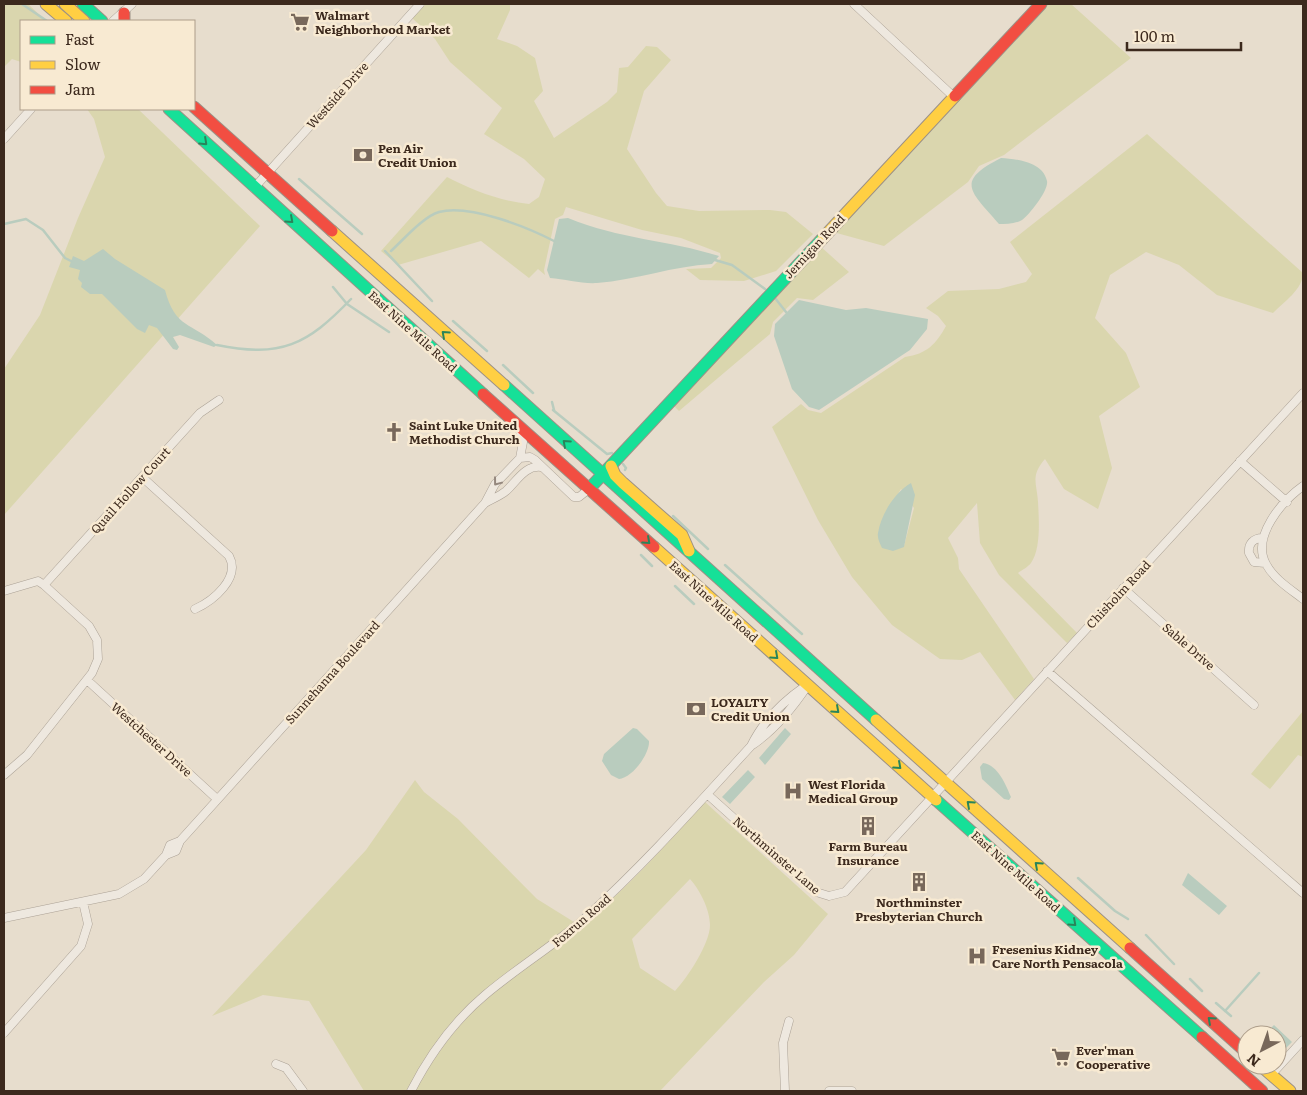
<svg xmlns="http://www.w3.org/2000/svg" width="1307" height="1095" viewBox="0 0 1307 1095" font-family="Literata,serif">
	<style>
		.green { fill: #dad6ae; fill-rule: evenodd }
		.water { fill: #b9ccbe }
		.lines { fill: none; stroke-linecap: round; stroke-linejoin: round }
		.stream { stroke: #b9ccbe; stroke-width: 2.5 }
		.street-casing { stroke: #aca296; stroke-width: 9 }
		.fast-casing { stroke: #9c9186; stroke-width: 13 }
		.slow-casing { stroke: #9c9186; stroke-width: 13 }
		.jam-casing { stroke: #9c9186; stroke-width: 13 }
		.street { stroke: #eee8df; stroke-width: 8 }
		.fast { stroke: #16e098; stroke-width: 11 }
		.slow { stroke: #ffcf43; stroke-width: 11 }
		.jam { stroke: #f24e42; stroke-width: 11 }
		.oneway { stroke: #29845a }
		.oneway2 { stroke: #95887e }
		.labels { text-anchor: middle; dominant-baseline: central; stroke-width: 5; stroke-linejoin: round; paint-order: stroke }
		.poi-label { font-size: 12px; font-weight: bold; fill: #3c291d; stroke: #f8ead2; text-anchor: start }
		.street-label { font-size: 12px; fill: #3c291d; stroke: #f8ead2 }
	</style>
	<rect width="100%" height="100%" fill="#e7ddcd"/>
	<path class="green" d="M4 4H28L46 21H21V62L12 59 4 67Z
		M426 4H510V10L497 39 517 46 535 58 543 91 534 101 554 138 607 102 617 92 619 68 628 67 646 46 657 47 671 60 644 91 627 149 656 193 667 206 699 211 770 210 786 212 813 234 776 271 744 281 700 280 686 269 711 268 721 258 720 253 681 238 642 230 566 207 563 215 555 219 544 270 545 275 538 269 529 278 481 241 398 265 381 251 447 177C472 190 500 201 529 204L539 197 545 179 524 159 484 134 502 108 450 62 435 39 412 18Z
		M1046 4H1071L1131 58 1004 155 979 166 968 182 884 246 833 232Z
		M87 109H138L260 226 4 515V369L40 315 78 218 105 157 94 119Z
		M1147 134 1303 273C1303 289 1284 302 1273 313L1217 295 1179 265 1146 252 1110 275 1095 318 1126 353 1140 387 1099 416 1112 468 1098 509 1064 489 1045 459C1030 476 1037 483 1038 502 1039 520 1041 549 1031 563 1028 567 1022 570 1018 573L1077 633 1067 643 999 575 980 543 977 503 948 538 958 558 959 569 1034 679 1015 700 980 652 962 660 940 659 892 625 852 577 818 520 772 427 801 404 808 410 821 413 905 357C927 354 936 344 946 326L938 316 926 308 948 291 999 289 1026 282 1032 274 1010 242ZM901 489 914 508 904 546 883 519Z
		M820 246 849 272 813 300 797 298 773 322 770 334 679 411 672 404Z
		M1303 711V757L1298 755 1270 789 1251 774Z
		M415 780 424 792 458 819 537 899 574 922 435 1045 406 1091H364L309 1001 263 995 212 1016 366 850Z
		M705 802 828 914 794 955 764 982 660 1091H415C433 1057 458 1024 487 998 518 972 553 950 584 924 628 887 667 844 705 802ZM690 879C700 890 710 910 710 925 710 944 687 978 675 991L640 968 632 939Z"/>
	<path class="water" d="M1001 158C1017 159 1043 162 1047 181 1049 190 1029 215 1022 220 1015 224 1006 224 999 224 971 191 954 182 1001 158Z
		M568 218C619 239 668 240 719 256L712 264C673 266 636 280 597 283 582 284 565 279 550 278L547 270 559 219Z
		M103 249 115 259 165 290C175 329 192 322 217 345L214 347 180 335 173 337 179 347 177 350 173 349 157 328 149 325 145 333 137 329 102 294H90L81 287 82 283 78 279 80 270 69 267 73 256 84 261Z
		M799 300 846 310 866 308 928 319 927 329 910 350 819 410 809 407 792 389 774 336 775 324Z
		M911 483 915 495 904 547 893 551 882 548C880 544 877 538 878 533 881 514 895 492 911 483Z
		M633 728 637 729 649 741C650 754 632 778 619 779L611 775 602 761 604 754Z
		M785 728 791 734 765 765 759 758Z
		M983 763C998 765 1006 785 1011 797L1009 800 1004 799 982 779 980 767Z
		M748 770 755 777 730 804 722 797Z
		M1188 873 1227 906 1219 915 1182 885Z
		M1274 1025 1292 1042 1283 1051 1277 1045V1035L1265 1034Z"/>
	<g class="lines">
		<path class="stream" d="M22 4 47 21
			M299 179 362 234
			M4 224 26 219 43 230 65 258 71 261
			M385 251 432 301
			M391 251C403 240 424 216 439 212 470 204 527 227 554 241
			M715 260 732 265 765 289
			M333 287 347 304 389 332
			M775 298 786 312
			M453 321 487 351
			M217 345C281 358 307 345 351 299
			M503 365 533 393
			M552 402 554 410
			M553 410 607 454 612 453
			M623 464 626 468 625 470
			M673 516 708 549
			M641 555 652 566
			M725 565 802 634
			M675 586 694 604
			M1078 878 1115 911 1128 919
			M1146 935 1174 964
			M1190 979 1202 991
			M1216 1003 1231 1016
			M1225 1011 1259 973"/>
		<g class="street-casing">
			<path id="street" d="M854 4 954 97
				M113 21 132 4
				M4 139 31 109
				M254 188 420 4
				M519 428 523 442 520 458
				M1240 461 1287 502
				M142 477 229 556C241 578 213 601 195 609
				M485 503C492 499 500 496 506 491 517 481 525 465 541 467
				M1263 538C1253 538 1248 544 1249 553L1254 562 1265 563
				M44 585 200 413 219 400
				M1123 588 1254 705
				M4 591 38 581 44 585 89 626 97 640 98 659 92 673 27 755 4 775
				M1303 599C1290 589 1274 579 1266 564 1251 537 1282 501 1303 486
				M1047 671 1303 893
				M87 680 217 799
				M751 746C763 721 781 703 804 687
				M707 794 816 892 829 896 845 892 1303 393
				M180 841 485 503 495 484 520 458 530 457 535 460 574 497H579L589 489
				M4 918 119 894 144 879 166 855 170 845 180 841 176 851 166 855
				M4 1033 81 946 88 924 83 902
				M276 1064 286 1068 303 1091
				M1271 1075 1303 1040
				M411 1091C429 1056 454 1021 485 995 517 968 553 946 584 919 644 865 697 805 751 746 775 730 792 709 808 685
				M785 1091 783 1043 789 1021
				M829 1091H852"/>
		</g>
		<g class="fast-casing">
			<path id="fast" d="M83 4 102 21
				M169 109 483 394
				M504 385 876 720
				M589 489 823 238
				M936 800 1202 1037"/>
		</g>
		<g class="slow-casing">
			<path id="slow" d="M46 4 66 21
				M65 4 84 21
				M332 231 504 385
				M823 238 955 96
				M611 466 615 475 623 483 682 535 689 551
				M654 547 936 800
				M876 720 1130 948
				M1260 1065 1290 1091"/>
		</g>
		<g class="jam-casing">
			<path id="jam" d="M124 13V21
				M955 96 1041 4
				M194 107 332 231
				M483 394 654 547
				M1130 948 1247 1053
				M1202 1037 1262 1091"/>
		</g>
		<use href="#street" class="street"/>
		<use href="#fast" class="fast"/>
		<use href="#slow" class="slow"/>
		<use href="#jam" class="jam"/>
	</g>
	<defs><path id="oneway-chevron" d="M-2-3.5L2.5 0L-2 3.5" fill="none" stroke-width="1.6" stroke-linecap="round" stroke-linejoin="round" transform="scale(1.25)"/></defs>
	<g class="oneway">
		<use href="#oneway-chevron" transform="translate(204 142) rotate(43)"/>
		<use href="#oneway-chevron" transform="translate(290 220) rotate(42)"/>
		<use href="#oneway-chevron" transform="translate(445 334) rotate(-138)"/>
		<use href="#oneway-chevron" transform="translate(566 443) rotate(-138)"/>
		<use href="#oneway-chevron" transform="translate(647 541) rotate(42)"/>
		<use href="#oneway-chevron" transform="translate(775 656) rotate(42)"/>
		<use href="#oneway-chevron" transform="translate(836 710) rotate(42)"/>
		<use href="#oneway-chevron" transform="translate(898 766) rotate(42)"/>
		<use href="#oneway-chevron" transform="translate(970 804) rotate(-138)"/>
		<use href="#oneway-chevron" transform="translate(1038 865) rotate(-138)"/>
		<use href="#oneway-chevron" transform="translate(1073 923) rotate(42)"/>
		<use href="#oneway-chevron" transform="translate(1211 1020) rotate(-138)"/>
	</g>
	<use class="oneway2" href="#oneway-chevron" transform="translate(497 482) rotate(127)"/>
	<defs>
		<g id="supermarket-bare" transform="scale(1.5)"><path d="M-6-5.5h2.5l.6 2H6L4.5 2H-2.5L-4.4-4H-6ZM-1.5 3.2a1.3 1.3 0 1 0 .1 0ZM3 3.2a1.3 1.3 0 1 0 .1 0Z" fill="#78685b" stroke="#f8ead2" stroke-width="2.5" paint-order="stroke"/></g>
		<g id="bank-bare" transform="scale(1.5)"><path d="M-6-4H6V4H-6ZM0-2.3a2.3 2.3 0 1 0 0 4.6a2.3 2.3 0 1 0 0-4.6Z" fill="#78685b" stroke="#f8ead2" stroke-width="2.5" paint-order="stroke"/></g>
		<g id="church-bare" transform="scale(1.5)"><path d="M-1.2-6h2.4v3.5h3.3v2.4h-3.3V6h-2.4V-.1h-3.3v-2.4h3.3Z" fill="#78685b" stroke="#f8ead2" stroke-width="2.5" paint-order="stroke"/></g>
		<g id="hospital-bare" transform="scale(1.5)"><path d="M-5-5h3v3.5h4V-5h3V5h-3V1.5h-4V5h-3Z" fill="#78685b" stroke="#f8ead2" stroke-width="2.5" paint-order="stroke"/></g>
		<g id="building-bare" transform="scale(1.5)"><path d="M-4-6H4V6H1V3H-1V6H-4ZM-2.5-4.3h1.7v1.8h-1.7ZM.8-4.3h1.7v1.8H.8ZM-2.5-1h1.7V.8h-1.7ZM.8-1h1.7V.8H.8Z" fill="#78685b" stroke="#f8ead2" stroke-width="2.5" paint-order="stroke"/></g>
	</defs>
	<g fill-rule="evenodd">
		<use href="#supermarket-bare" x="300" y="22"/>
		<use href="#bank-bare" x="363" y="155"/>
		<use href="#church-bare" x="394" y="432"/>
		<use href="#bank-bare" x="696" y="709"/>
		<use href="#hospital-bare" x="793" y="791"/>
		<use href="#building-bare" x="868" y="826"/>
		<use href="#building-bare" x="919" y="882"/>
		<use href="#hospital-bare" x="977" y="956"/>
		<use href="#supermarket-bare" x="1061" y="1057"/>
	</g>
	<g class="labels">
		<g class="poi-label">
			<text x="315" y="15">Walmart<tspan x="315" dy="14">Neighborhood Market</tspan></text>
			<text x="378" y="148">Pen Air<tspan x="378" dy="14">Credit Union</tspan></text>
			<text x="409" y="425">Saint Luke United<tspan x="409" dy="14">Methodist Church</tspan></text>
			<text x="711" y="702">LOYALTY<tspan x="711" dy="14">Credit Union</tspan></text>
			<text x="808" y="784">West Florida<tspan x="808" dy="14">Medical Group</tspan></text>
			<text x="868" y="846" text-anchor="middle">Farm Bureau<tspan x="868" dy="14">Insurance</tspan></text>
			<text x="919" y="902" text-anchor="middle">Northminster<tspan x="919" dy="14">Presbyterian Church</tspan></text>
			<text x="992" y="949">Fresenius Kidney<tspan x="992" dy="14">Care North Pensacola</tspan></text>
			<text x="1076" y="1050">Ever'man<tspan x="1076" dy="14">Cooperative</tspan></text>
		</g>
		<g class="street-label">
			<text transform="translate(337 95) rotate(-48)">Westside Drive</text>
			<text transform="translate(814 246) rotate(-47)">Jernigan Road</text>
			<text transform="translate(413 331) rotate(42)">East Nine Mile Road</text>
			<text transform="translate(130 490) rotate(-48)">Quail Hollow Court</text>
			<text transform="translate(1118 594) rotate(-47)">Chisholm Road</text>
			<text transform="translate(714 601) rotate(42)">East Nine Mile Road</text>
			<text transform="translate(1189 646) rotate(41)">Sable Drive</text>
			<text transform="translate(332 672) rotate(-48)">Sunnehanna Boulevard</text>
			<text transform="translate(152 739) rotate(42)">Westchester Drive</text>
			<text transform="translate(777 855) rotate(41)">Northminster Lane</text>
			<text transform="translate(1016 871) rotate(42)">East Nine Mile Road</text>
			<text transform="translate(581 920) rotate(-41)">Foxrun Road</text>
		</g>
	</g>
	<rect width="1307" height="1095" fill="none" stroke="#3c291d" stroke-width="10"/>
	<rect x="20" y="20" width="175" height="90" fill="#f8ead2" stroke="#ad9d8a"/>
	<rect x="30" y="36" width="25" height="8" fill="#16e098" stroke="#ad9d8a"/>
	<text x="65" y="45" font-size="15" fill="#3c291d">Fast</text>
	<rect x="30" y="61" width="25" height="8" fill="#ffcf43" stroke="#ad9d8a"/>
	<text x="65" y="70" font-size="15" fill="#3c291d">Slow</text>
	<rect x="30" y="86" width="25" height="8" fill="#f24e42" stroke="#ad9d8a"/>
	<text x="65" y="95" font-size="15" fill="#3c291d">Jam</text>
	<g transform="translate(1262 1050) rotate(221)"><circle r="24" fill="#f8ead2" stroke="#ad9d8a"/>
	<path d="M0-4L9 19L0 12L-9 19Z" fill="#78685b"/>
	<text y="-8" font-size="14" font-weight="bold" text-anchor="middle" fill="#3c291d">N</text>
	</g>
	<path d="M1127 42v8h114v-8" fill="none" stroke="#3c291d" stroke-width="2.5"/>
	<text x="1134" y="42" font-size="15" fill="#3c291d" stroke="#f8ead2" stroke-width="4" paint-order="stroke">100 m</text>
</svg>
